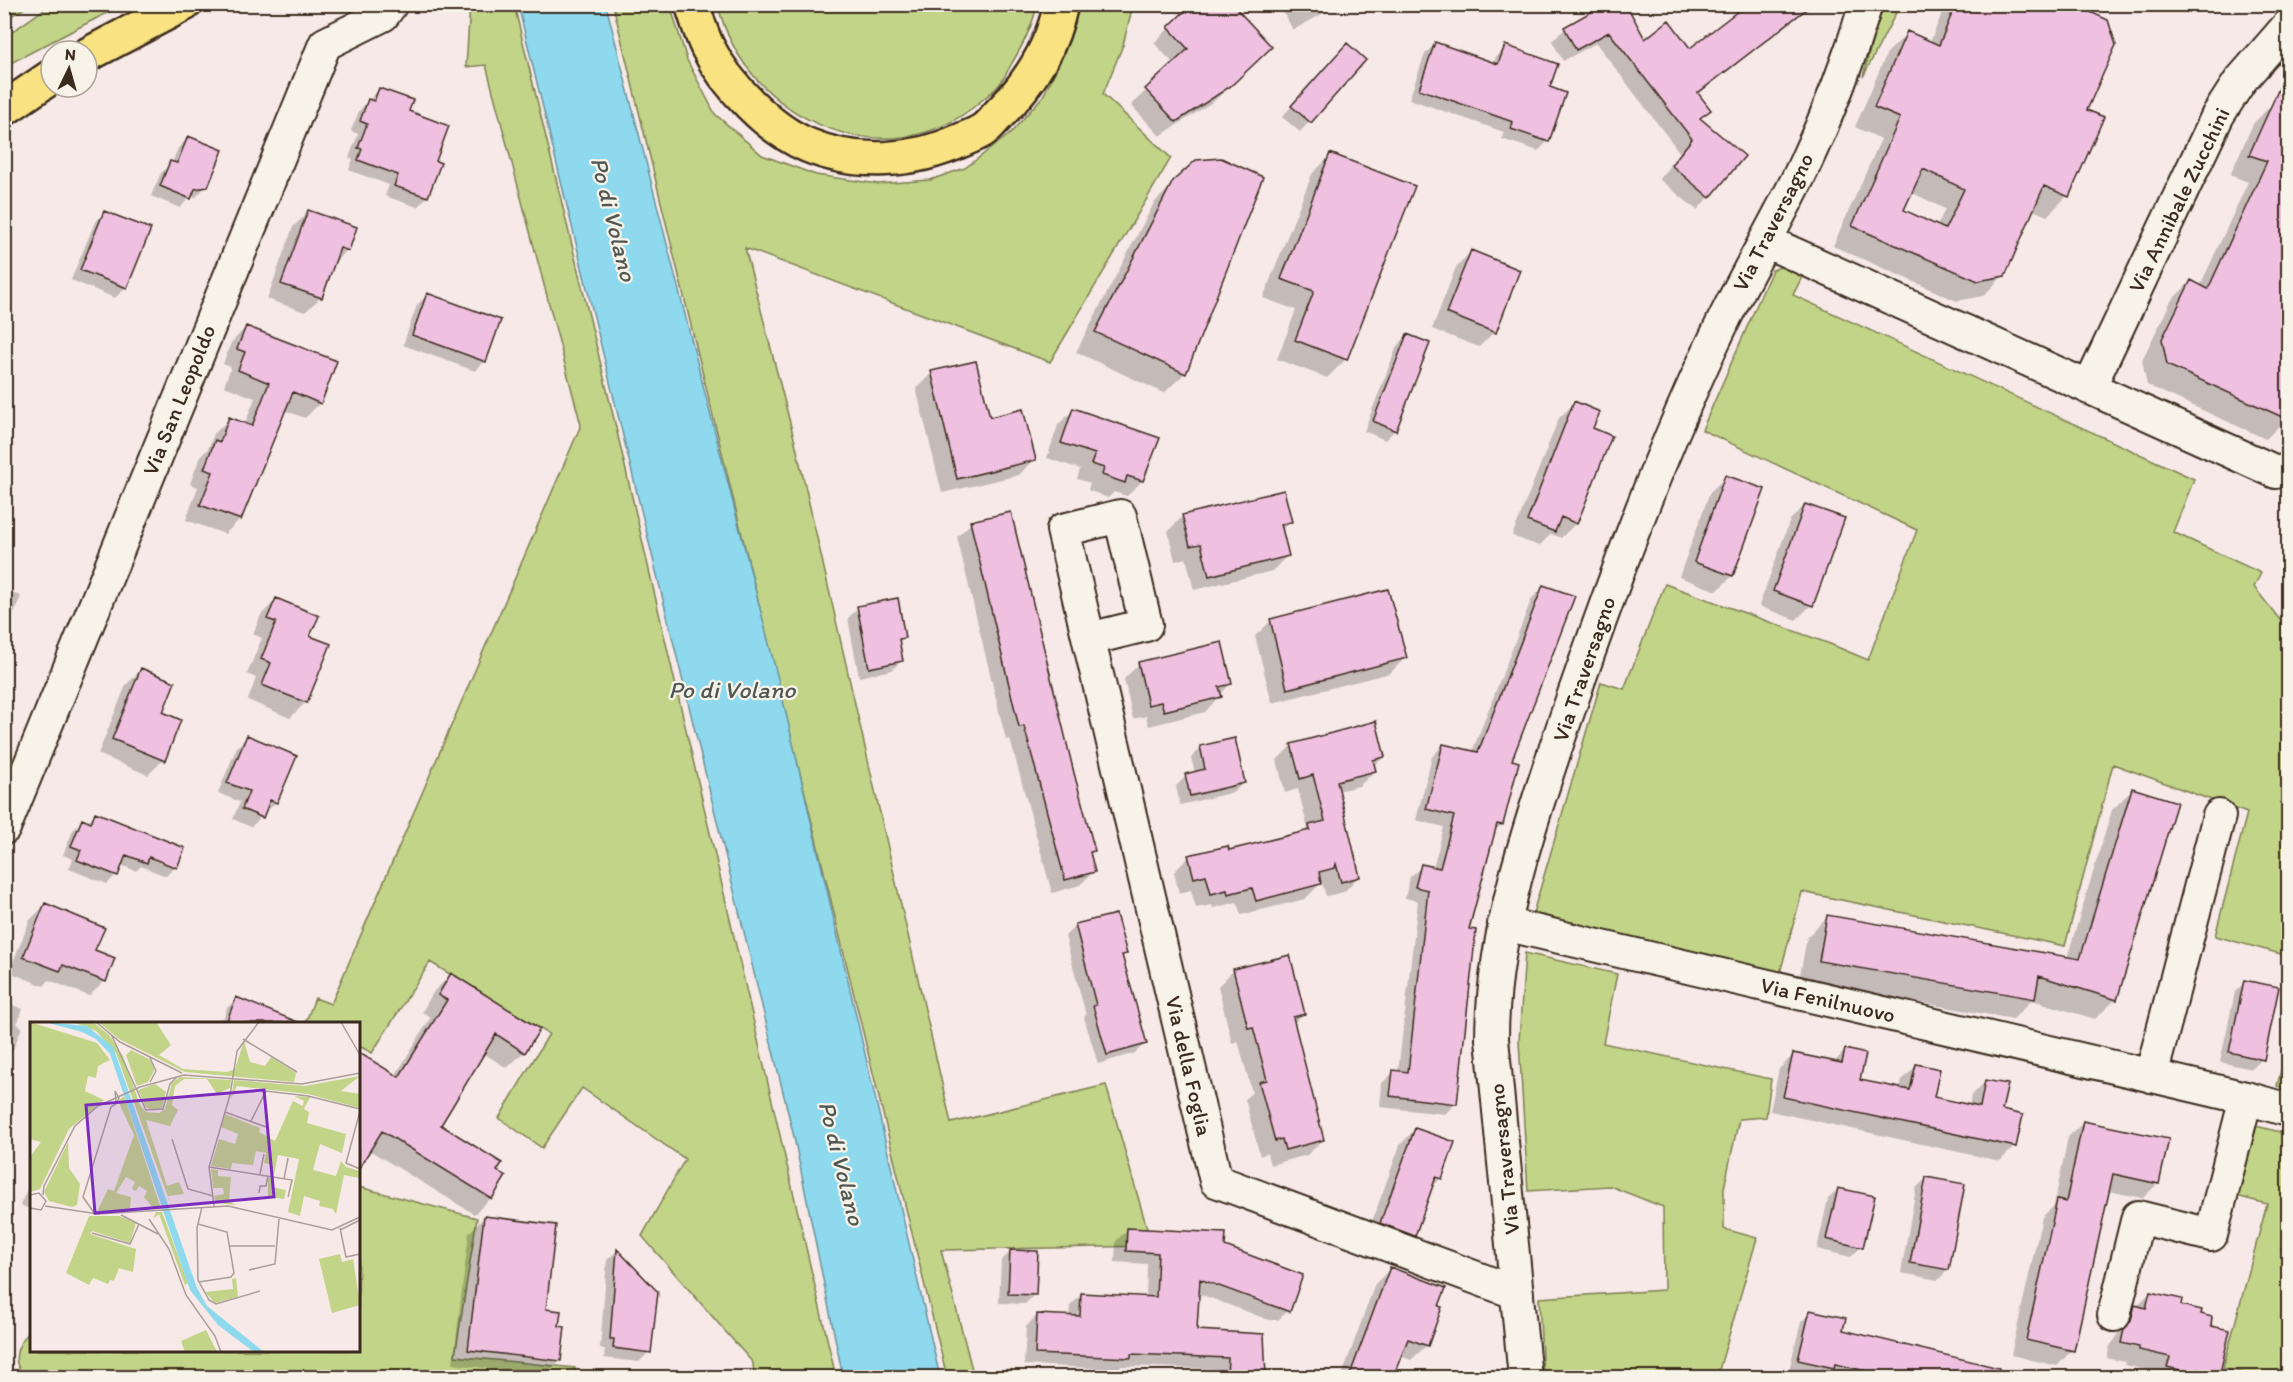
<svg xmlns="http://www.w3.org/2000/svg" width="2293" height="1382" viewBox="0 0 2293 1382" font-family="Itim,sans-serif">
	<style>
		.green { fill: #c2d488; stroke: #7e7f53; stroke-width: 1.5 }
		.water { fill: #8ed9ee; stroke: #6d939b; stroke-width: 1.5 }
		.shadow { fill: #0003; fill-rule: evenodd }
		.building { fill: #f0c0e1; stroke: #3b2a1e; stroke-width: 1.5; fill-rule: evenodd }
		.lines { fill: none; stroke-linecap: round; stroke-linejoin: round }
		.minor-casing { stroke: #3b2a1e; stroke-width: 36 }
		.major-casing { stroke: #3b2a1e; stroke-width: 38 }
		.minor { stroke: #f7f3e8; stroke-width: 32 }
		.major { stroke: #f8e281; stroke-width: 33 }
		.labels { text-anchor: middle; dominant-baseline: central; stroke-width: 4.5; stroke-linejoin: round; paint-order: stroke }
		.street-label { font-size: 22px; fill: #3b2a1e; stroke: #f7f3e8 }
		.water-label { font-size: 24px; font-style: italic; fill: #505652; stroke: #f7f3e8 }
		.inset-road { fill: none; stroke: #ab9d97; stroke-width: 1.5 }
		.view { fill: #7b2cbf; fill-opacity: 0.15; stroke: #7b2cbf; stroke-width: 3 }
		.inset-edge { fill: none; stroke: #3b2a1e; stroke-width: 3 }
	</style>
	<rect width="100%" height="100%" fill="#f6e9e7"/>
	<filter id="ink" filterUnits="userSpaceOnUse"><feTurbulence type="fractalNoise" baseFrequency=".0167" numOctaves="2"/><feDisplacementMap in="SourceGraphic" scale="12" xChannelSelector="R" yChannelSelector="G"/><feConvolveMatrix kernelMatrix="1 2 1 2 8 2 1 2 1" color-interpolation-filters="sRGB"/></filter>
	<g filter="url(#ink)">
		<path class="green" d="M5 4H29V5L5 20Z
			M50 5H122L5 66V37Z
			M470 5H514L614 419 836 1377H754L753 1363 642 1236 685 1159 582 1088 542 1148 499 1118 549 1034 430 962 372 1053 359 1046 358 1024H305L315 998 331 1004 581 425 486 65 466 67Z
			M613 5H670L687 60 715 114 762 155 816 175 878 184 930 180 965 168 1010 134 1043 96 1064 54 1080 5H1133L1123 45 1103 94 1171 158 1050 362 745 248 796 446 951 1123 1106 1085 1152 1246 941 1250 974 1377H947Z
			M718 5V4L1037 5C1033 24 1023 45 1012 63 1008 70 1004 79 998 86 993 92 987 96 981 101 888 183 745 120 718 5Z
			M1881 5H1900L1863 77Z
			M1786 265 1804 273 1793 295 2194 479 2173 532 2261 573 2254 587 2288 630V956L2215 936 2247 813 2113 764 2065 946 1802 892 1780 973 1533 913 1601 682 1624 689 1665 584 1830 644 1868 660 1917 530 1702 430 1772 270Z
			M1525 953 1617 974 1603 1043 1771 1079 1766 1117 1739 1119 1724 1188V1229L1757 1238 1717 1377H1543L1539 1298 1664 1290 1663 1207 1610 1186 1528 1191 1519 1041Z
			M2288 1043V1089L2277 1086Z
			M2244 1123 2288 1134V1220L2281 1250 2288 1252V1377H2259L2223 1368 2267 1204 2225 1193Z
			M359 1187 477 1218 455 1356 575 1368V1377L32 1378C8 1369 15 1343 31 1331L32 1350H358Z"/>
		<path class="water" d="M518 5H606L778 679 940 1377H843L794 1137Z"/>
		<path class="shadow" d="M1279 4H1340L1293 30Z
			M1608 4 1645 41 1690 50 1750 4H1814L1697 95 1709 110 1699 119 1709 197 1697 210 1659 179 1680 153 1596 43 1563 61 1552 41 1565 29Z
			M1946 4H2069L2085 111 2067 196 2047 216 2033 210 2004 275 1983 296 1957 301 1833 246 1881 139 1855 127 1887 53 1908 33 1930 42ZM1911 192 1945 209 1937 227 1902 210Z
			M1169 28 1255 62 1214 101 1160 136 1131 105 1174 64 1154 43Z
			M1435 44 1493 64 1496 57 1506 47 1548 141 1538 151 1502 139 1504 132 1409 99 1425 54Z
			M1337 55 1364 60 1300 132 1282 117Z
			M379 89 407 112 434 162 439 164 427 197 417 207 385 196 389 185 349 170 353 159 349 158 358 134 351 131 359 111Z
			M2273 103 2286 419 2266 439 2147 385 2142 360 2171 301 2191 281 2200 286 2248 182 2230 175 2253 124Z
			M188 138 206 186 196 197H190L180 208 151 196 161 173 172 163 178 148Z
			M1331 155 1346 359 1327 378 1277 359 1296 310 1263 298 1312 174Z
			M1175 182 1185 373 1164 393 1076 352 1154 203Z
			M105 212 149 230 125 288 115 298 71 280 95 222Z
			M309 212 347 250 332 265 321 297 305 312 267 299 293 227Z
			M1471 252 1494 332 1479 347 1432 329 1456 267Z
			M427 295 485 361 475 371 403 345 417 305Z
			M246 327 320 403 305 418 284 410 240 519 225 534 186 520 198 487 190 484 200 457 208 449 214 434 229 419 245 424 255 398 224 386 231 367 223 364 231 343Z
			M1407 336 1395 430 1385 440 1364 431 1397 346Z
			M932 373 988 419 1034 459 1019 475 942 493 916 388Z
			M1575 403 1591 429 1576 523 1561 538 1551 534 1539 546 1512 536 1559 418Z
			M1073 410 1142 481 1127 496 1114 492 1108 498 1088 490 1090 483 1077 479 1080 469 1047 458 1058 425Z
			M1726 477 1763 490 1732 576 1717 591 1679 577 1710 492Z
			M1805 505 1811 605 1796 620 1759 606 1790 520Z
			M1183 516 1290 521 1281 531 1287 556 1272 571 1194 590 1186 558 1175 561 1168 531Z
			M971 523 1072 774 1093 850 1089 855 1094 871 1080 885 1052 893 1010 739 1006 740 957 537Z
			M1544 587 1510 762 1501 825 1492 833 1467 930 1456 1103 1445 1114 1380 1107 1382 1083 1394 1072H1398L1418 901 1405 898 1410 877 1422 866 1433 868 1444 827 1416 820 1432 757 1443 745 1472 752 1532 598Z
			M4 590 21 596 4 638Z
			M276 600 308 637 306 702 290 718 248 700 256 678 247 674 262 638 253 634 261 615Z
			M858 608 904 637 898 643 902 660 892 670 859 677 848 618Z
			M1271 621 1405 658 1390 673 1272 703 1255 636Z
			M1139 664 1230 684 1205 712 1149 726 1146 716 1133 719 1124 679Z
			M141 670 161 713 163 760 148 775 98 754 126 685Z
			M247 737 276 802 266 812 264 811 261 817 251 827 233 819 240 802 218 793 237 747Z
			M1292 745 1384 757 1373 767 1375 771 1359 786 1338 791 1359 876 1344 892 1326 896 1322 882 1305 899 1241 915 1237 902 1213 908 1212 905 1196 908 1191 890 1179 893 1174 872 1189 857 1228 852 1303 833 1308 829 1298 789 1285 793 1277 760Z
			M1201 748 1244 782 1234 792 1180 805 1176 786 1186 776 1195 773 1191 758Z
			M2132 790 2116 999 2095 1019 2032 1000 2013 1019 1799 981 1807 937 1827 917 2067 958 2112 810Z
			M95 814 175 867 166 876 141 866 136 871 121 865 116 875 107 884 69 869 73 859 63 855 73 830 82 821 86 823Z
			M45 905 105 981 89 996 49 980 44 986 9 972 30 920Z
			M1115 915 1125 954 1121 958 1145 1043 1135 1053 1098 1064 1084 1017 1086 1015 1065 936 1075 926Z
			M1234 970 1303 1014 1293 1024 1323 1140 1307 1155 1270 1165 1267 1153 1260 1156 1245 1099 1252 1092 1238 1041 1232 1043 1218 986Z
			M451 975 524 1052 507 1068 483 1053 439 1125 495 1172 491 1198 474 1214 369 1150 395 1076 431 1017 422 1012 434 991Z
			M2245 982 2262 1059 2252 1069 2220 1062 2235 992Z
			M237 999 260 1016 278 1024H215L220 1018 223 1019 227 1008Z
			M4 1002 23 1009 17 1024 22 1027 10 1057 4 1062Z
			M1845 1051 1858 1081 1900 1090 1902 1080 1916 1066 1932 1098 1969 1106 1971 1096 1986 1081 2015 1146 2000 1161 1770 1111 1779 1069 1793 1055 1833 1063Z
			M2084 1122 2158 1183 2143 1198 2108 1191 2072 1350 2057 1366 2011 1355 2042 1217 2054 1206 2068 1137Z
			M1415 1129 1453 1143 1440 1179 1430 1189 1413 1235 1398 1250 1366 1238 1400 1145Z
			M1927 1178 1964 1185 1948 1270 1938 1280 1901 1273 1916 1188Z
			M32 1179V1210L20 1205Z
			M1838 1189 1861 1247 1851 1257 1817 1249 1828 1199Z
			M484 1217 544 1311 557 1327 560 1360 545 1376 453 1364 469 1233Z
			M1127 1230 1223 1247 1290 1308 1278 1320H1269L1197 1293 1196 1331 1263 1378H1217V1369L1121 1366 1118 1369 1024 1365 1026 1327 1037 1315 1069 1317 1070 1306 1081 1295 1146 1298 1147 1264 1115 1262 1116 1241Z
			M617 1251 656 1292 649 1352 639 1362 604 1358 605 1349H600L607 1260Z
			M1011 1251 1035 1294 1025 1304 999 1303 1001 1261Z
			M1390 1269 1427 1345 1411 1360 1400 1356 1392 1378H1341L1375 1284Z
			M2150 1293 2199 1315 2209 1327 2219 1373 2214 1378H2154L2155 1372 2124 1365 2125 1362 2107 1358 2110 1346 2117 1337 2120 1322Z
			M1811 1312 1841 1331 2018 1374V1378H1840L1826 1374 1822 1378 1789 1370 1801 1322Z"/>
		<path class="building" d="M1192 4H1232L1272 47 1231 86 1176 122 1145 89 1188 49 1168 27Z
			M1605 4H1626L1645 39 1669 20 1690 48 1747 4H1813L1698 93 1711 110 1700 118 1745 156 1710 198 1671 165 1692 139 1609 32 1576 50 1564 27Z
			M1956 4H2073L2108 20 2116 45 2087 110 2104 117 2069 197 2044 186 2005 276 1978 281 1852 226 1900 118 1874 107 1907 31 1939 45ZM1923 169 1964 189 1945 229 1904 210Z
			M1435 42 1498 64 1505 45 1558 64 1550 87 1566 93 1549 142 1511 129 1513 122 1419 89Z
			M1347 43 1366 60 1311 123 1291 106Z
			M2289 66V420L2167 365 2162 339 2191 280 2208 289 2267 161 2249 155Z
			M379 88 413 100 409 111 449 126 436 161 441 163 428 197 394 186 398 175 358 160 362 149 358 148 367 124 360 121 368 99 374 101Z
			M188 136 223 150 208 187 195 189 191 199 160 186 170 161 177 163Z
			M1330 153 1415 186 1347 360 1295 340 1314 291 1281 279Z
			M1221 158 1263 177 1186 374 1095 332 1173 181 1196 160Z
			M308 210 357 227 349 251 340 248 322 298 281 284Z
			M104 211 151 229 127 288 80 270Z
			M1471 250 1520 270 1496 333 1446 313Z
			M427 293 501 320 486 362 412 335Z
			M246 326 337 361 321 404 293 392 241 520 200 505 213 472 204 469 215 440 220 442 229 417 252 426 269 383 238 370 245 352 237 349Z
			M1407 334 1430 343 1396 431 1373 421Z
			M976 361 990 417 1023 409 1036 460 957 479 931 371Z
			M1574 401 1600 412 1593 428 1612 436 1577 524 1561 517 1555 532 1527 521Z
			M1073 408 1160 438 1143 481 1127 476 1125 483 1102 475 1104 468 1091 464 1095 454 1061 443Z
			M1725 475 1765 489 1733 576 1694 562Z
			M1284 490 1292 522 1281 524 1289 556 1209 576 1201 544 1190 546 1182 515Z
			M1805 504 1845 518 1813 606 1773 591Z
			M1011 512 1074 773 1095 851 1090 852 1095 872 1065 880 1024 726 1019 727 970 521Z
			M1543 585 1575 596 1512 760 1519 762 1503 825 1497 824 1469 929 1476 930 1457 1104 1390 1096 1393 1070 1408 1072 1428 890 1415 887 1421 864 1440 868 1454 816 1426 809 1443 744 1478 752Z
			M1388 589 1407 658 1287 689 1270 619Z
			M276 598 319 616 310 636 331 644 307 703 262 685 271 663 261 659 276 622 267 619Z
			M898 598 905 638 899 639 903 661 869 668 857 606Z
			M1222 642 1232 684 1219 687 1222 697 1164 711 1161 702 1148 705 1138 662Z
			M141 668 175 682 163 712 181 720 165 761 112 739Z
			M1376 721 1385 757 1373 760 1376 771 1337 781 1360 877 1341 882 1336 864 1335 868 1319 872 1321 884 1256 901 1252 888 1228 894 1227 890 1211 894 1206 875 1194 878 1188 855 1228 846 1229 850 1310 830 1309 825 1325 821 1313 775 1300 779 1291 744Z
			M247 735 297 756 277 803 270 800 263 818 242 809 249 791 227 783Z
			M1235 738 1245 783 1190 796 1185 774 1205 769 1200 746Z
			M2132 788 2177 802 2117 1000 2039 976 2035 999 1819 961 1827 915 2080 959Z
			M95 812 185 848 177 868 149 857 147 863 126 855 118 876 77 860 81 850 71 846 82 819 91 823Z
			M45 903 105 928 95 950 115 958 106 982 63 965 60 971 23 957Z
			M1116 914 1127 954 1122 955 1147 1044 1107 1055 1093 1006 1096 1005 1075 924Z
			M1290 955 1305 1014 1293 1017 1324 1140 1285 1150 1282 1139 1275 1141 1259 1082 1267 1080 1253 1027 1248 1028 1233 969Z
			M451 973 540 1029 525 1053 496 1034 441 1125 502 1163 497 1171 506 1176 492 1199 382 1131 358 1170V1052L399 1077 447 1000 438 995Z
			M2244 980 2279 987 2264 1060 2229 1052Z
			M236 997 300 1023H226Z
			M1845 1049 1866 1054 1860 1080 1910 1090 1916 1064 1940 1069 1934 1097 1980 1107 1985 1080 2008 1084 2002 1110 2023 1115 2016 1147 1783 1097 1793 1053 1842 1063Z
			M2083 1121 2169 1139 2159 1184 2113 1174 2074 1351 2026 1340 2057 1200 2066 1202Z
			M1415 1128 1455 1142 1442 1179 1436 1177 1415 1236 1380 1223Z
			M1926 1177 1965 1184 1949 1270 1910 1263Z
			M1838 1188 1875 1196 1863 1248 1826 1239Z
			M484 1216 556 1225 546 1309 561 1311 559 1326 565 1327 561 1361 468 1350Z
			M1127 1228 1226 1233 1225 1246 1303 1275 1290 1312 1200 1279 1197 1330 1264 1334 1266 1377 1227 1376 1228 1358 1131 1354V1358L1035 1354 1037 1314 1080 1316 1081 1293 1156 1297 1158 1253 1126 1251Z
			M617 1249 658 1292 651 1353 613 1348 614 1339H610Z
			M1010 1250 1038 1251 1036 1295 1008 1294Z
			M1390 1267 1446 1288 1439 1306 1442 1307 1428 1346 1408 1339 1393 1377H1349Z
			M2150 1292 2182 1299 2181 1305 2202 1310 2201 1314 2212 1317 2211 1326 2230 1330 2220 1373 2198 1369 2197 1374 2167 1367 2170 1357 2139 1350V1347L2121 1343 2124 1329 2131 1320 2135 1305 2146 1308Z
			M1810 1310 1846 1318 1843 1330 1999 1368 1998 1377H1892L1835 1364 1834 1368 1798 1360Z"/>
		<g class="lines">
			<g class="minor-casing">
				<path id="minor" d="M1765 241 2276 472
					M2089 388 2218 115 2240 81 2288 26
					M1089 639 1146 625 1120 516 1063 530 1216 1181 1517 1293
					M4 828 325 44 383 15 391 4
					M1504 924 2246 1098 2288 1110
					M2151 1076 2219 816
					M2114 1315 2138 1217 2211 1235 2246 1098
					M1525 1378 1492 1039C1492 926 1536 806 1572 700 1616 574 1662 448 1720 328 1745 275 1776 224 1802 170 1827 117 1849 61 1866 4"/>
			</g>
			<g class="major-casing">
				<path id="major" d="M692 4C697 19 701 34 708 48 726 84 769 129 807 145 857 166 914 162 962 140 969 137 977 134 983 130 989 126 994 119 999 114 1030 83 1052 48 1061 4
					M87 55 184 4
					M4 109 51 77"/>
			</g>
			<use href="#minor" class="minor"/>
			<use href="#major" class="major"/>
		</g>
	</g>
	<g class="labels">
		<g class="street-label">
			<text transform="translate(2179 200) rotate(-64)">Via Annibale Zucchini</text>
			<text transform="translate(1773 222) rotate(-63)">Via Traversagno</text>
			<text transform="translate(179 400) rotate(-68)">Via San Leopoldo</text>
			<text transform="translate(1584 669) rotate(-71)">Via Traversagno</text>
			<text transform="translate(1828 1000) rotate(13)">Via Fenilnuovo</text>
			<text transform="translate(1189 1066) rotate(77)">Via della Foglia</text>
			<text transform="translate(1504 1159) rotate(-96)">Via Traversagno</text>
		</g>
		<g class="water-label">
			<text transform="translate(614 219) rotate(76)">Po di Volano</text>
			<text x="732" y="689">Po di Volano</text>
			<text transform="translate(842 1163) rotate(76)">Po di Volano</text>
		</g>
	</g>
	<g transform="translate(30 1022)">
		<rect width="330" height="330" fill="#f6e9e7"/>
		<path d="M0 0 67 21 80 38 68 44 66 56 58 54 55 69 74 78 39 107 10 167 0 170V135L11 120 0 117ZM43 0H63L79 13 93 34 110 83 116 90 129 91 135 87 142 61 150 55 201 58 200 66 187 72 177 57H154L145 64 142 83 148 88 140 104 116 98 137 164 149 160 154 172 138 174 142 186 86 31 66 9ZM68 0H126L141 23 129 33 153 47 197 50 205 47 214 19 220 40 235 44 241 35 266 51 264 60 155 50 89 17ZM101 28 119 37 125 47 118 60 107 64 96 33ZM330 54 311 69 330 72V86L278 72 207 64 201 77 204 58 275 64ZM125 62 136 70 132 86 121 88 116 85 108 68ZM94 74 131 187H124L114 175 117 169 109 164 106 169 102 167 105 160 96 155 86 171 101 175 100 186 110 188 67 190 78 167 84 169 104 113 88 79ZM264 74 280 75 274 87 279 90 277 101 316 112 312 131 290 122 283 148 306 154 311 139 316 145 330 149V156L314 153 306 192 303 187 289 184 290 179 274 174 270 194 258 190 269 137 248 133 244 153 240 152 242 143 234 141 236 131 226 129 223 143 202 141 201 147 181 144 189 117 205 122 208 112 191 105 195 92 230 106 229 110 245 119 263 79 273 84 274 79ZM38 120 39 146 50 162 47 183 42 185 19 179 14 170ZM181 147 188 148V154L201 155 199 179 206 183 186 181 184 174 194 172 193 166H183ZM238 156H243L242 165 256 168 254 177 238 175ZM126 190H132L158 261 155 263 129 192 123 197ZM59 194H89L106 201 100 221 62 209 60 212 106 227 103 250 89 246 84 259 80 258 78 262 63 256 59 263 36 251ZM310 232 312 240 323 237 330 283 302 291 289 237ZM206 256 208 275 185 281 175 270 203 267 202 257ZM176 308 187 330H155L151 319Z" fill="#c2d488"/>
		<path d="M15 0 57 4 83 25 167 266 177 284 234 330H224L188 303 160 268 80 32 66 17 52 10Z" fill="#8ed9ee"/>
		<path class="inset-road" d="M66 0 90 20 152 51M311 0 330 33M81 12 116 88 133 87 140 62 147 55M213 17 267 50M120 60 126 49 120 36M330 89 316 141 330 147M195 90 236 105M221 99 236 69 278 74 330 87M142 117 158 167 183 174M179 145 262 158 258 175M230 152 234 132M254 157 258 136M229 171 230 164H236L238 154M0 173 9 171 16 179 11 188 0 186M13 173 14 164 45 104 68 84 110 65 154 53 272 62 330 51M15 184 68 192 198 184 302 208 330 195M184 184 179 145 200 73 207 29 229 0M172 185 167 206 168 258 179 278 186 282 230 269M65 192 53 175 81 85 86 82 89 76 85 69 86 80M91 193 128 212M119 197 139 227 156 273 185 314 191 330M168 202 197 210 204 251 201 255 169 260M310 206 316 235 330 232M310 208 330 198M62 211 100 222 109 202M200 224H245M219 248 245 242 249 197"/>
		<path class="view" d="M234 68 244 175 65 191 56 83Z"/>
		<rect width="330" height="330" class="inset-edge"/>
	</g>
	<rect width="2293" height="1382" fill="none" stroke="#f7f3e8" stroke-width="24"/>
	<rect x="12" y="12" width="2269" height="1358" fill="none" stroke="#3b2a1e" stroke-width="2" filter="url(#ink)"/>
	<g transform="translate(69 69) rotate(5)"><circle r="28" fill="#f7f3e8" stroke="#aca397" stroke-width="1.5"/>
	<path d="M0-4.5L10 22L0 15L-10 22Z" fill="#3b2a1e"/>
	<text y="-9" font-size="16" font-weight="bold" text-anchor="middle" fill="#3b2a1e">N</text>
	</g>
</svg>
